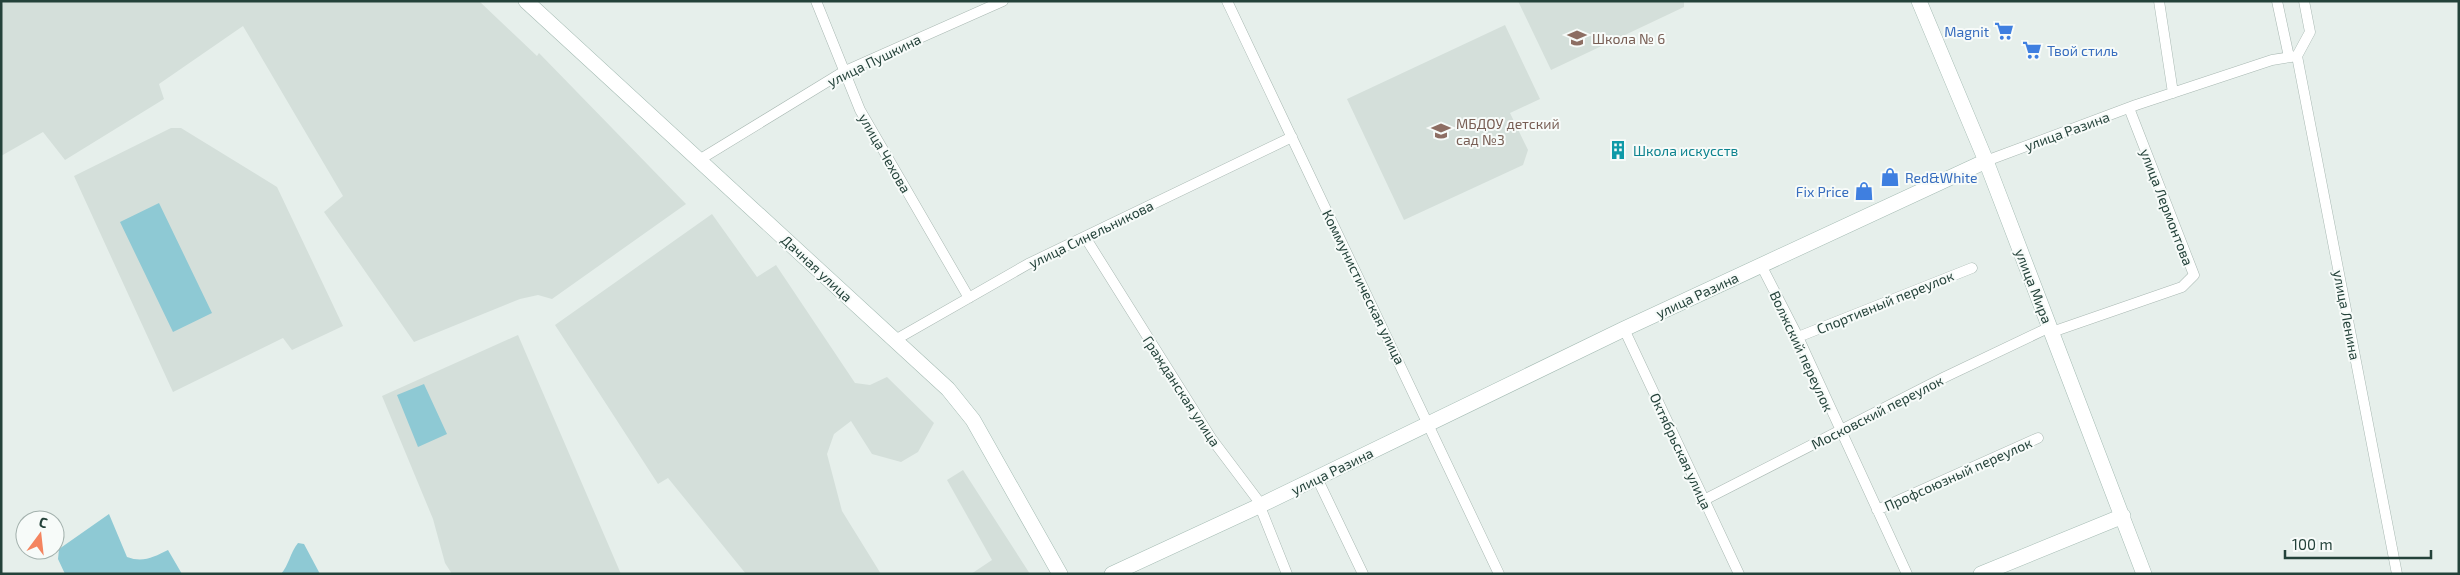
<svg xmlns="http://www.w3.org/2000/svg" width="2460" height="575" viewBox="0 0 2460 575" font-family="'Exo 2',sans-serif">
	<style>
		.built { fill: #d4dfda }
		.water { fill: #8ec9d4 }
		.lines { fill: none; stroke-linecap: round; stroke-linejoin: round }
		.street-casing { stroke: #a8b8b2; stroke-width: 11 }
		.secondary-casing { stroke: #a4bbb3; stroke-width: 16 }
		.street { stroke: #fff; stroke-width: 10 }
		.secondary { stroke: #fff; stroke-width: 15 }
		.labels { text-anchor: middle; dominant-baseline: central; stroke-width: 4; stroke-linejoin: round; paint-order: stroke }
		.shop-label { font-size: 14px; fill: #366cbe; stroke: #f7fbf9; text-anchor: end }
		.education-label { font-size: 14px; fill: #785e54; stroke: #f7fbf9; text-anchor: start }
		.street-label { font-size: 14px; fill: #24423a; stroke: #f7fbf9 }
		.culture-label { font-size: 14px; fill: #0d838f; stroke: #f7fbf9; text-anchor: start }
	</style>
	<rect width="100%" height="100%" fill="#e6efeb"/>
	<path class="built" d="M4 1H479L537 56 539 53 686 204 552 299 538 295 520 299 414 342 324 212 343 196 243 26 159 84 164 99 65 160 43 132 1 156V7Z
		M1518 1H1684V7L1551 70Z
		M1505 25 1540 99 1510 113 1528 150 1523 165 1404 220 1347 99Z
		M171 128H181L277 187 343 326 292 350 283 338 173 392 74 176Z
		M712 214 757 277 776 265 855 383 870 385 887 377 934 423 918 452 901 462 872 454 851 421 834 434 827 454 842 511 881 574H746L668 478 658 484 555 325Z
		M518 335 621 574H452L445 563 433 519 382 396Z
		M963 470 1030 574H971L992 560 947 480Z"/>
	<path class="water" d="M159 203 212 313 173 332 120 222Z
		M424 384 447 434 418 447 397 395Z
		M109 514 127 557C143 563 154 557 168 550L182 574H65L58 559 59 549Z
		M298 543 304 544 320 574H281C289 565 290 553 298 543Z"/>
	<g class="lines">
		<g class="street-casing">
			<path id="street" d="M816 1 860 110 969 298
				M1227 1 1499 574
				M2159 1 2173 93
				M2277 1 2289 57
				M2297 56 2397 574
				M2297 56 2310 32 2304 1
				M699 160 843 72 1003 1
				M1986 161 2136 105 2272 60 2297 56
				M1085 237 1211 438 1257 499 1287 574
				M1761 265 1798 337 1907 574
				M1624 329 1739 574
				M2052 332 2182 287 2194 275 2129 108
				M1798 337 1972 268
				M895 340 1028 264 1292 137
				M1317 478 1363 574
				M1704 500 1945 377 2050 327
				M1877 510 2038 438"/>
		</g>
		<g class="secondary-casing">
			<path id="secondary" d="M526 1 948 389 973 420 1060 574
				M1919 1 1986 161 2144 574
				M1112 574 1259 506 1624 329 1986 161
				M1981 574 2123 516"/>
		</g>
		<use href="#street" class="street"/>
		<use href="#secondary" class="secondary"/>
	</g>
	<defs>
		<g id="supermarket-bare" transform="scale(1.5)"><path d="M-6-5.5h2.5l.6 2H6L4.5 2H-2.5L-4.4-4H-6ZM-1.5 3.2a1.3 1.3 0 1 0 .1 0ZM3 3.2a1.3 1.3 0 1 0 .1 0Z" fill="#3f7fe0" stroke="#f7fbf9" stroke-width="2.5" paint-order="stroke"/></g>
		<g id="school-bare" transform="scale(1.5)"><path d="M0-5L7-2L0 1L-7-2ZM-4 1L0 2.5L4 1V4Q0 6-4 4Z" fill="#8d6e63" stroke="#f7fbf9" stroke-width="2.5" paint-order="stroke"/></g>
		<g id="building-bare" transform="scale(1.5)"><path d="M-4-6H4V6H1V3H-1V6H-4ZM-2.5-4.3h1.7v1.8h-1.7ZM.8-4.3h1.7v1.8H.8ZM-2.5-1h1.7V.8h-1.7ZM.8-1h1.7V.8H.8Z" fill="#0f9aa8" stroke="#f7fbf9" stroke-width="2.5" paint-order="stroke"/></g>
		<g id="shop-bare" transform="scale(1.5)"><path d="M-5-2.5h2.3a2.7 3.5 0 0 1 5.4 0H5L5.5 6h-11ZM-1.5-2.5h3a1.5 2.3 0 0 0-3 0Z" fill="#3f7fe0" stroke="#f7fbf9" stroke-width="2.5" paint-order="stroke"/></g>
	</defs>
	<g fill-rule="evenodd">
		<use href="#supermarket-bare" x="2004" y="31"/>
		<use href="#school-bare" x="1577" y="38"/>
		<use href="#supermarket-bare" x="2032" y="50"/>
		<use href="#school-bare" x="1441" y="131"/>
		<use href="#building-bare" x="1618" y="150"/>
		<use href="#shop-bare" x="1890" y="177"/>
		<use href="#shop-bare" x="1864" y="191"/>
	</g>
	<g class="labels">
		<g class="shop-label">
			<text x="1989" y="31">Magnit</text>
			<text x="2047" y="50" text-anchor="start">Твой стиль</text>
			<text x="1905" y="177" text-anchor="start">Red&amp;White</text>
			<text x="1849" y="191">Fix Price</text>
		</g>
		<g class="education-label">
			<text x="1592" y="38">Школа № 6</text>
			<text x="1456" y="123">МБДОУ детский<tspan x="1456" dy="16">сад №3</tspan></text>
		</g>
		<g class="street-label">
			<text transform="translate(874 60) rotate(-26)">улица Пушкина</text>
			<text transform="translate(2067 131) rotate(-20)">улица Разина</text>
			<text transform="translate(885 153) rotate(60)">улица Чехова</text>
			<text transform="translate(2167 207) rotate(69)">улица Лермонтова</text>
			<text transform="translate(1091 234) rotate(-26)">улица Синельникова</text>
			<text transform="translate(817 268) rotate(43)">Дачная улица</text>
			<text transform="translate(2034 286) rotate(69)">улица Мира</text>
			<text transform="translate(1364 287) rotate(64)">Коммунистическая улица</text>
			<text transform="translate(1697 295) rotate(-25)">улица Разина</text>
			<text transform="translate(1885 302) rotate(-22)">Спортивный переулок</text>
			<text transform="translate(2347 315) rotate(79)">улица Ленина</text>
			<text transform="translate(1802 351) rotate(65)">Волжский переулок</text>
			<text transform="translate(1182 391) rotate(57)">Гражданская улица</text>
			<text transform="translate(1877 412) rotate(-27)">Московский переулок</text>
			<text transform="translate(1681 451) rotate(65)">Октябрьская улица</text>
			<text transform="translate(1332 471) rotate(-26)">улица Разина</text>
			<text transform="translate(1958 474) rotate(-24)">Профсоюзный переулок</text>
		</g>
		<g class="culture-label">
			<text x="1633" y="150">Школа искусств</text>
		</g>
	</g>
	<rect width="2460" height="575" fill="none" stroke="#24423a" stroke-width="5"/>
	<g transform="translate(40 535) rotate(15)"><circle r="24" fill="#f7fbf9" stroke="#a3b1ad"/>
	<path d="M0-4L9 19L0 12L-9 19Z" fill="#f4845f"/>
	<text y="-8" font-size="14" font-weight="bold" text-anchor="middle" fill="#24423a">С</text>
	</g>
	<path d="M2285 550v8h146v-8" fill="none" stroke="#24423a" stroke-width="2.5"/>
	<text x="2292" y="550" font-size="15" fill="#24423a" stroke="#f7fbf9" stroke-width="4" paint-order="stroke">100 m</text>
</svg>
